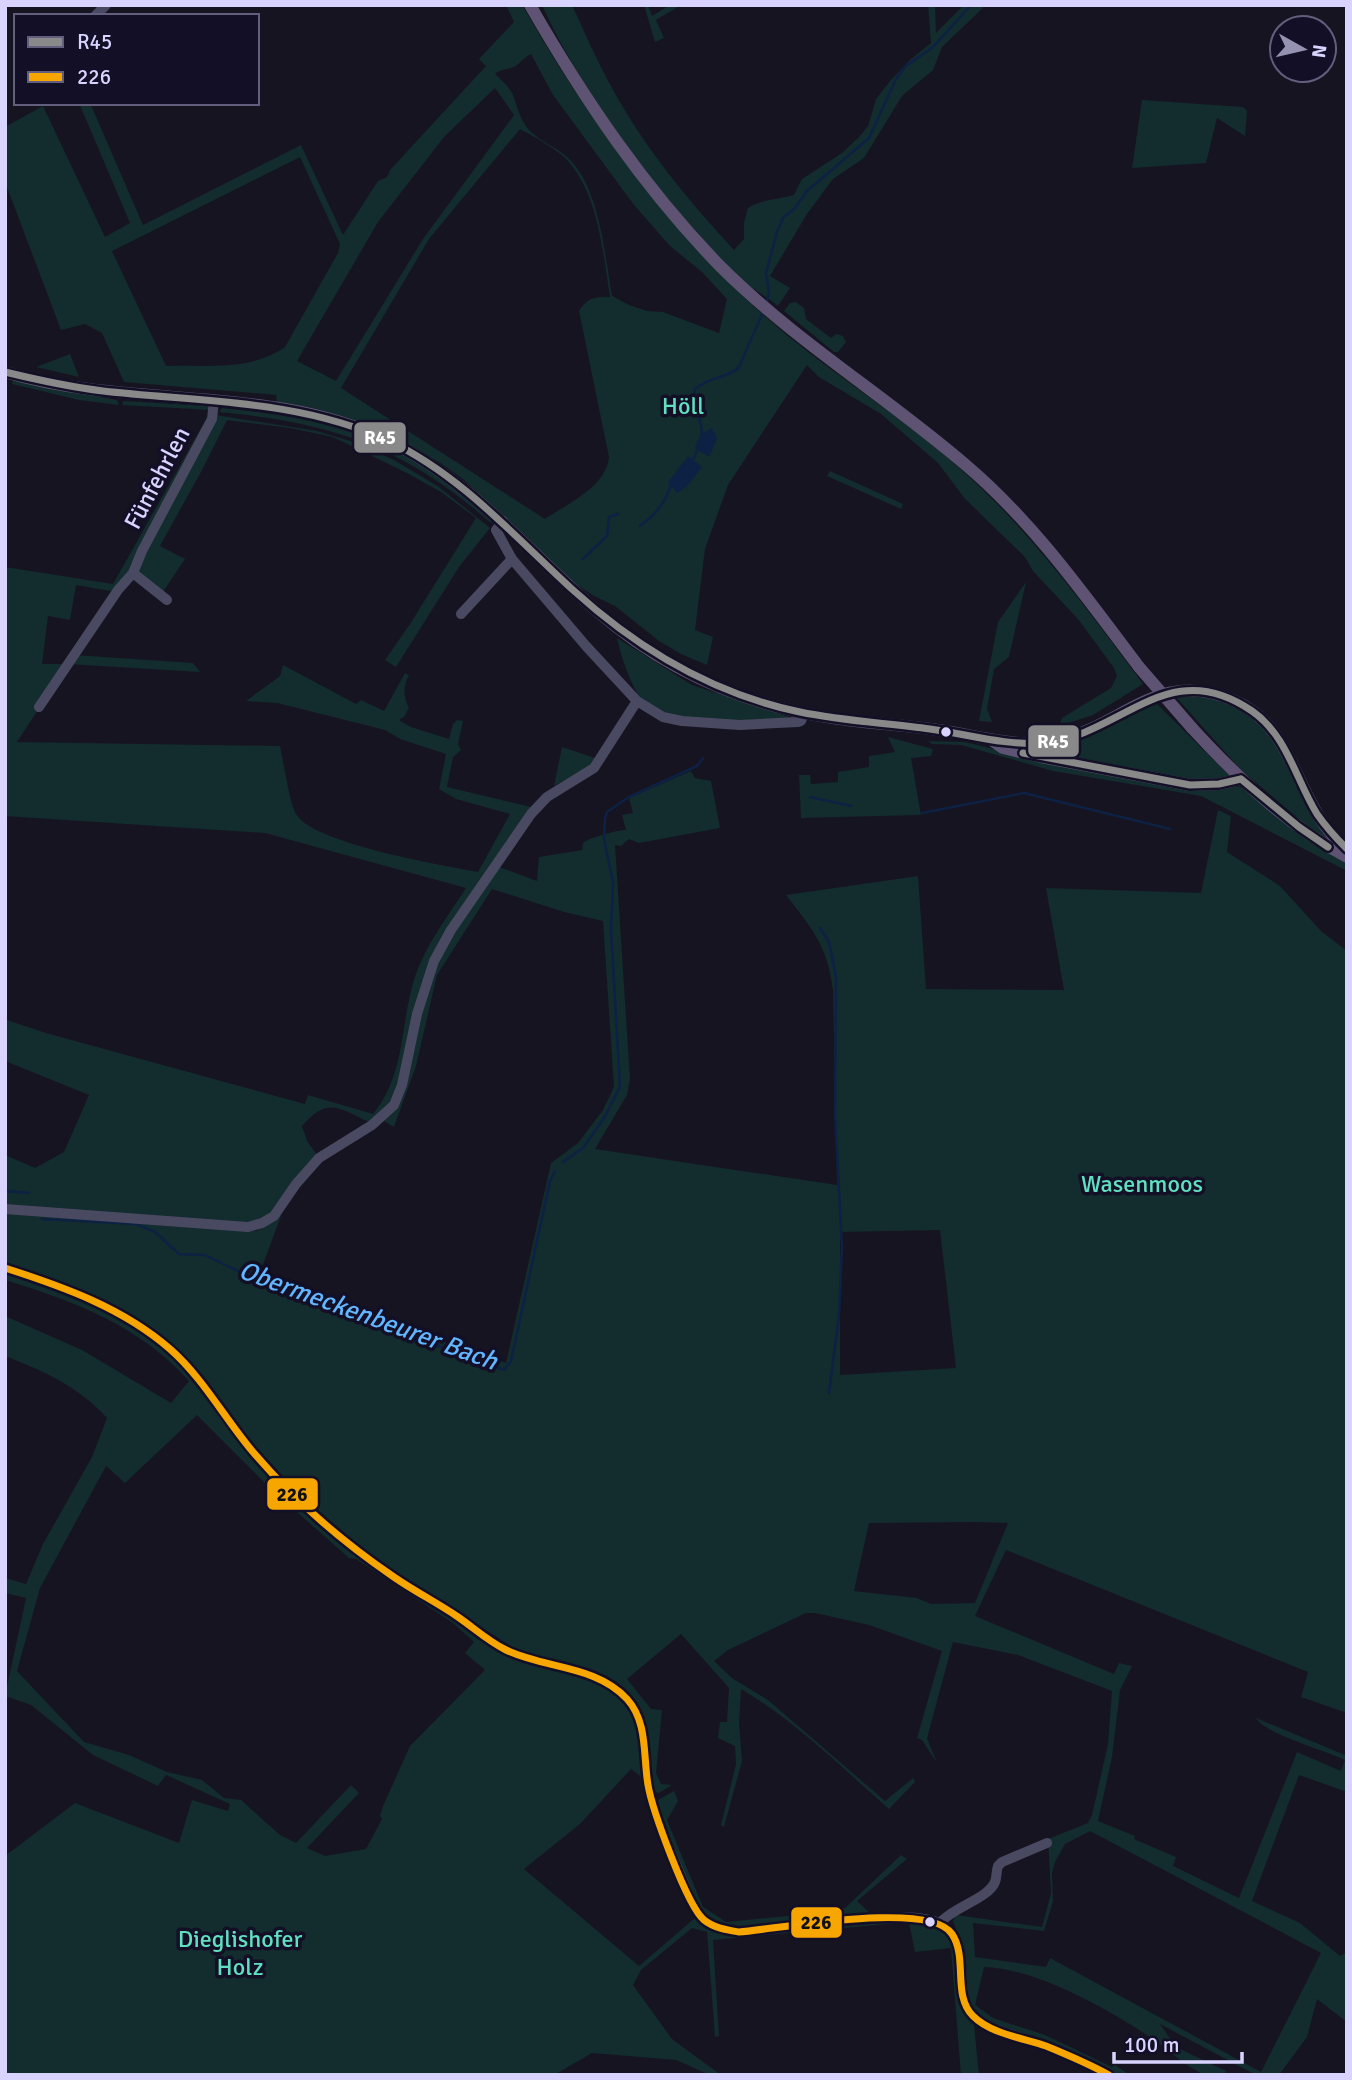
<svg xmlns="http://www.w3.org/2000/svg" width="1352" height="2080" viewBox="0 0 1352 2080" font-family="Signika,sans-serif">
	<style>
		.green { fill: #132c2d; fill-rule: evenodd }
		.water { fill: #0d2144 }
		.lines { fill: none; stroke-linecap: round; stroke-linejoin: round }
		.stream { stroke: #0d2144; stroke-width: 2.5 }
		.minor { stroke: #4a4962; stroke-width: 10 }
		.major { stroke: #5e5373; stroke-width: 12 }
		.major-bridge { stroke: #5e5373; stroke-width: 12 }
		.bus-1-casing { stroke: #130f26; stroke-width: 12 }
		.bus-2-casing { stroke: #130f26; stroke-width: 12 }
		.bus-1 { stroke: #898989; stroke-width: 7 }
		.bus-2 { stroke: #f7a600; stroke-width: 7 }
		.bus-dot { fill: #d9d4ff; stroke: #130f26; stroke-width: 2.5 }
		.labels { text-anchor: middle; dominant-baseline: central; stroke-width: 7; stroke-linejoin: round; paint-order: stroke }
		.park-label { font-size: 24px; fill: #5fe0c0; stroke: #130f26 }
		.street-label { font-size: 24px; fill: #d9d4ff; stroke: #130f26 }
		.water-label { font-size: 26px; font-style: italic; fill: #62b6ff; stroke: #130f26 }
		.line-badge { stroke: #130f26; stroke-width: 2.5 }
		.badge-label { font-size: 19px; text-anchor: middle; font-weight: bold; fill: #fff }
		.pale-badge-label { font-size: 19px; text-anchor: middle; font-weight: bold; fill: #111 }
	</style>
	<rect width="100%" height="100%" fill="#161421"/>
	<path class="green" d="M506 5H522C547 48 573 90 602 130 620 156 642 180 662 204 688 236 713 267 743 296 803 355 877 399 942 453 1022 519 1082 602 1143 684L1093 715 1059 726 1062 718 1111 688 1117 676 1114 668 1078 619 1033 571 1025 557 965 499 938 463 881 414 819 377 807 365 728 485 705 549 695 630 713 637 707 665 681 654 659 641 615 606 594 596 565 577 530 540 463 479 439 462 377 429 310 408 277 402 276 395 124 382 102 333 85 324 61 330 5 182V127L43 106 105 237 130 223 79 103H90L143 225 301 145 343 235 378 181 387 177 390 170 486 66 479 59 514 22ZM531 54 553 95 634 205 670 246 702 272 727 299 719 333 663 312 647 311 629 305 612 296C605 256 600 193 572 162 560 148 540 142 528 129 520 119 517 106 513 95 510 87 501 80 495 74 502 68 511 70 517 65 522 61 525 57 531 54ZM495 88 514 115 423 239 336 381 297 361 378 222 444 137ZM520 129C533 136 560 151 569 162 599 198 603 253 610 297 594 297 588 297 579 311L609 457C606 487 567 504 545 519L341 388 429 239ZM300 157 340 244 338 253 285 347C251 371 206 365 166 366L112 251Z
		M542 5H572C585 33 597 61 612 88 644 147 688 200 734 250L744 239V222L748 208C761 199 778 200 794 195L802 179 842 153 860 136 868 126 876 99 890 81 911 59 931 43 928 5H935L936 33 964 5H986L942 47 933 70 902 96 864 158 833 179 807 214 770 276 790 288 778 306C767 297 754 290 744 281 669 211 584 98 542 5Z
		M644 5H648L652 16 670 5H681L656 20 664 38 655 42Z
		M1142 100 1243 107 1247 111 1245 136 1217 118 1206 163 1132 168Z
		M796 302 804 308 806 319 831 338 836 334 843 336 846 342 838 352H834L784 311 790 303Z
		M70 354 79 377 36 367Z
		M13 380 117 400 119 405 79 400 12 384Z
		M123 401 209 406 210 410 122 405Z
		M222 408C306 416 374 430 445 479 461 490 475 505 490 517L492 524C405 447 334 423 219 412Z
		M209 414 317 431 350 441 394 460 439 487 490 528 459 567 396 667 385 660 410 624 476 518 441 492 407 473 333 437 290 428 227 420 201 472 160 546 185 559 161 595 133 574 116 592 76 585 70 620 48 616 42 664H68L74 655 193 663 200 672 68 664 17 742 280 746C283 760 290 804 296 814 314 844 442 865 478 872L510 814 456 799 439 789 446 754 400 739 385 730 277 703 246 701 280 676 283 665 356 704 361 700 384 711 405 673 409 675C403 687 403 695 409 708L404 717 399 720 411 727 449 739 453 724 457 720 463 721 458 744 461 750 453 757 447 787 531 807 441 941 397 1090 387 1107 369 1122C338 1107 327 1097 302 1126L307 1141 317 1155 273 1213 247 1224 5 1206V1155L35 1168 64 1152 89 1095 5 1061 7 1020 46 1033 305 1104 308 1095 373 1114C404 1076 400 1032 412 987 421 951 446 919 466 888L265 833 5 816V567L113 584Z
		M830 471 903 504 901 509 827 476Z
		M1026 582 1009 657 994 669 987 709 992 722 979 721 998 622Z
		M617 638 692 685 792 718C753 719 669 729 641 698 631 687 620 653 617 638Z
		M1193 695C1209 698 1225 702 1240 709 1279 727 1310 802 1331 840L1329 842 1300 820 1241 770 1176 697Z
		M1155 702 1232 778 1199 782 1037 751 1038 748Z
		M888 737 933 749 931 756 911 758 921 815 801 818 799 775H810L811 784 838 782V772L869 767V756L895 752Z
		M928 741 965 742 1058 765 1241 787 1319 848 1347 863V871L1201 796 1053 771 961 745 932 744Z
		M562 747 598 759 595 763 554 786Z
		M691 771 695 778 711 781 720 828 639 843 629 839 621 846 615 845 630 1079 627 1095 595 1149 837 1185 833 990C827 945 813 930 786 895L918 876 926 989 1064 990 1046 888 1201 893 1218 810 1231 816 1227 852 1280 886 1321 931 1347 951V1713L1301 1697 1308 1672 1006 1550 975 1616 1114 1674 1119 1663 1132 1666 1120 1690 1112 1757 1098 1821 1135 1836 1134 1839 1176 1857 1173 1866 1239 1898 1297 1752 1341 1771 1345 1760C1327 1751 1263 1733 1256 1718L1345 1755 1347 1752V1792L1299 1775 1252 1901 1300 1923 1340 1956 1347 1952V2022L1317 1999 1307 2037 1279 2075H1256L1160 2024 1176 2047 1226 2071 1224 2075C1218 2075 1209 2076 1203 2074 1188 2068 1165 2047 1150 2037 1105 2008 1038 1969 984 1967L975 2005 993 2018 1045 2035 1112 2067 1115 2065 1130 2075H1117L1094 2062 990 2023 980 2017 973 2009 968 1995 965 1953 953 1921 956 1915 1042 1927 1051 1893 1048 1839 1088 1823 1092 1815 1108 1744 1112 1691 1018 1655 953 1642 927 1738 937 1763 922 1740 917 1738 942 1651 869 1625 815 1613H806L728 1650 714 1661 732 1678 768 1700 885 1801 913 1778 915 1782 889 1809C841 1767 795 1721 741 1689L739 1723 742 1761 724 1827 721 1825 736 1764 735 1746 718 1738 720 1722H727L729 1688 681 1634 627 1679 651 1709 662 1710 656 1773 661 1784 672 1785 659 1793 656 1792 653 1788 642 1716 596 1674 514 1648 381 1563 295 1492 154 1331 5 1264V1212L256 1231 275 1220 282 1213 258 1278 506 1363 551 1163 578 1143 603 1110 614 1087 603 921 564 912 492 889 437 975 416 1066 394 1127 384 1121 399 1105 428 987 448 941 499 867 537 881 539 857 582 850 583 843C588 838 617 830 626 830L622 815 633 813 629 798ZM940 1230 956 1368 840 1375V1232ZM976 1522 1008 1523 975 1603 931 1604 917 1598 854 1591 869 1523ZM1090 1831 1321 1953 1261 2072 1050 1958 1046 1967 975 1957 973 1923 1044 1931 1053 1901 1052 1873 1055 1862 1065 1844Z
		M5 1271 99 1307 134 1326 171 1353 321 1524 486 1640 594 1681 617 1695 625 1702 638 1728 643 1778 631 1769 580 1824 524 1869 639 1966 696 1917 720 1932 786 1931 902 1921 926 1923 941 1929 951 1939 958 1964 963 2013 974 2024 979 2075H961L951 1948 915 1952 909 1922 713 1940 719 2036 715 2037 707 1932 692 1928 641 1970 633 1985 672 2039 721 2075H710L676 2060 592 2053 554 2075H5V1856L75 1803 179 1843 192 1800 228 1811 230 1804 166 1775 158 1786 93 1755 31 1705 5 1696 26 1598 5 1593V1578L26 1584 43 1544 92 1457 107 1418C79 1387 44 1371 5 1356V1316L82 1350 171 1403 189 1381C140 1326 74 1301 5 1280ZM197 1415 273 1491 349 1558 356 1559 453 1623 474 1642 465 1653 485 1670 410 1746 383 1806 380 1816 382 1819 366 1849 325 1856 307 1848 359 1793 351 1785 296 1843 280 1835 241 1800 224 1798 202 1780 167 1772 129 1755 84 1742 17 1671 40 1588 106 1466 125 1483Z
		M674 1791 678 1801 667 1820 703 1907 726 1922 818 1913 845 1908 901 1855 907 1859 857 1901 871 1914C839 1918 742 1935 716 1924 694 1915 664 1826 656 1801Z"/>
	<path class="water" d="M712 428 717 439 709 457 695 448 700 435Z
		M688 456 702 467 687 486 677 493 668 482Z"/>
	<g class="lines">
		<path class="stream" d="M766 304 769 292 766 273 777 232 783 218 795 208 807 191 869 138 896 79 906 66 933 47 971 5
			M702 436C703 420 692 405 695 389 710 376 727 379 739 367L764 310
			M692 462 698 449
			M640 526C656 514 665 503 671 485
			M583 559 607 536 609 517 618 514
			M810 797 851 806
			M922 813 1024 793 1170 829
			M820 928 829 942 836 977 835 1115 842 1247 839 1315 829 1393
			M563 1162 583 1148 604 1118 620 1087 611 930 613 883 604 839 605 818 607 812 629 797 697 766 703 758
			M5 1191 29 1193
			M42 1219 136 1224 155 1232 179 1254 205 1255 252 1278 504 1370 511 1361 550 1181 555 1171"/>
		<path class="minor" d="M95 16 106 5
			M503 521 496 530 512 559 586 646 637 701 663 717 682 721 740 725 798 722 801 721 804 713
			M133 573 167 600
			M461 614 512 559
			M39 707 118 590 133 573 142 551 212 419 214 401
			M5 1209 248 1227 262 1223 274 1216 296 1184 319 1158 372 1125 394 1105 402 1085 417 1014 434 961 451 930 531 814 547 797 594 768 637 701
			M5 1268C62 1286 125 1309 170 1349 197 1372 214 1404 236 1431 280 1487 336 1539 395 1578 416 1591 437 1604 458 1617 473 1628 489 1641 506 1650 544 1669 596 1665 627 1699 648 1722 643 1757 648 1785 654 1818 670 1849 682 1879 688 1892 692 1907 701 1917 711 1928 725 1930 739 1932 784 1930 907 1905 941 1924 948 1927 952 1933 955 1939 966 1961 956 2001 973 2016 990 2031 1016 2035 1037 2043 1062 2052 1086 2063 1110 2075
			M940 1923C953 1907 988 1899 995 1882 997 1877 996 1871 998 1866L1002 1862 1047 1843"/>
		<path class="major" d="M530 5C584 99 644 188 720 266 795 341 887 397 967 466 1035 524 1086 597 1139 667
			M5 372C131 410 270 383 389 441 472 481 528 552 597 611 651 658 716 692 786 709 834 721 882 723 931 729 973 734 1017 750 1060 740 1123 725 1159 668 1233 700 1300 729 1293 806 1347 849
			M1192 728C1237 777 1288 826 1347 857
			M993 741 1003 748 1041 757 1190 785 1219 784 1241 779"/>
		<path class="major-bridge" d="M1139 667 1192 728"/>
		<g class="bus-1-casing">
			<path id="bus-1" d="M5 372C38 380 70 387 103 391 199 402 299 399 389 441 461 475 515 537 573 590 639 650 713 694 800 712 843 721 887 723 930 729 967 734 1006 746 1044 743 1122 735 1168 653 1252 711 1287 735 1296 780 1317 814 1326 827 1336 838 1347 849
				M1023 753 1190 785 1219 784 1241 779
				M1241 779 1299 827 1328 847"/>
		</g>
		<g class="bus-2-casing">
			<path id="bus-2" d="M5 1268C64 1287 123 1308 170 1349 203 1378 225 1419 253 1452 293 1499 340 1540 391 1575 412 1590 436 1602 458 1617 474 1628 488 1641 506 1650 545 1669 596 1665 627 1699 648 1722 643 1756 648 1785 652 1809 687 1906 704 1920 714 1928 727 1930 739 1932 779 1929 930 1900 952 1934 968 1958 952 1995 973 2016 991 2034 1023 2038 1046 2046 1068 2055 1089 2064 1109 2075"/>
		</g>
		<use href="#bus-1" class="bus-1"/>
		<use href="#bus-2" class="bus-2"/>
	</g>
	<g class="bus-dot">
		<circle cx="946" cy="732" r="6"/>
		<circle cx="930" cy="1922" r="6"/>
	</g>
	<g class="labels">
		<g class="park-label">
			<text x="683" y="406">Höll</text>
			<text x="1142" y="1184">Wasenmoos</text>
			<text x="240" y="1939">Dieglishofer<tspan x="240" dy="28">Holz</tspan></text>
		</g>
		<g class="street-label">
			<text transform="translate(157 478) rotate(-62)">Fünfehrlen</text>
		</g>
		<g class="water-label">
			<text transform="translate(368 1316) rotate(20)">Obermeckenbeurer Bach</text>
		</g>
	</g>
	<g class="line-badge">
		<rect x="353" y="421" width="54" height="33" rx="7" fill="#898989"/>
		<rect x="1027" y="724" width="53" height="34" rx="7" fill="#898989"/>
		<rect x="266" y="1477" width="53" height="34" rx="7" fill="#f7a600"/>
		<rect x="790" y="1906" width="53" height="33" rx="7" fill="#f7a600"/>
	</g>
	<g class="badge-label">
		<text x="380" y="444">R45</text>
		<text x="1053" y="748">R45</text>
	</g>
	<g class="pale-badge-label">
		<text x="292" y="1501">226</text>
		<text x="816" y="1929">226</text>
	</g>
	<rect width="1352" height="2080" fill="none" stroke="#d9d4ff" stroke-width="14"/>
	<rect x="14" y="14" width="245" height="91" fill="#130f26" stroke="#625e7d" stroke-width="2"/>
	<rect x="28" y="37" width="35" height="10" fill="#898989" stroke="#625e7d" stroke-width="2"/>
	<text x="77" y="49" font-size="21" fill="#d9d4ff">R45</text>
	<rect x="28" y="72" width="35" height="10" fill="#f7a600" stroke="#625e7d" stroke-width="2"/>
	<text x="77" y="84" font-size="21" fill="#d9d4ff">226</text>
	<g transform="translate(1303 49) rotate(98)"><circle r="33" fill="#130f26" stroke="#625e7d" stroke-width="2"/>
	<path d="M0-5L12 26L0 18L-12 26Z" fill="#9591b1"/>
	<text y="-10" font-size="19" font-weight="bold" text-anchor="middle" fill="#d9d4ff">N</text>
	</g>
	<path d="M1114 2052v10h128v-10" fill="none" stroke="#d9d4ff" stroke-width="3.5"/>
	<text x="1124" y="2052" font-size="21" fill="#d9d4ff" stroke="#130f26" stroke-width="5" paint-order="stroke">100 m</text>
</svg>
